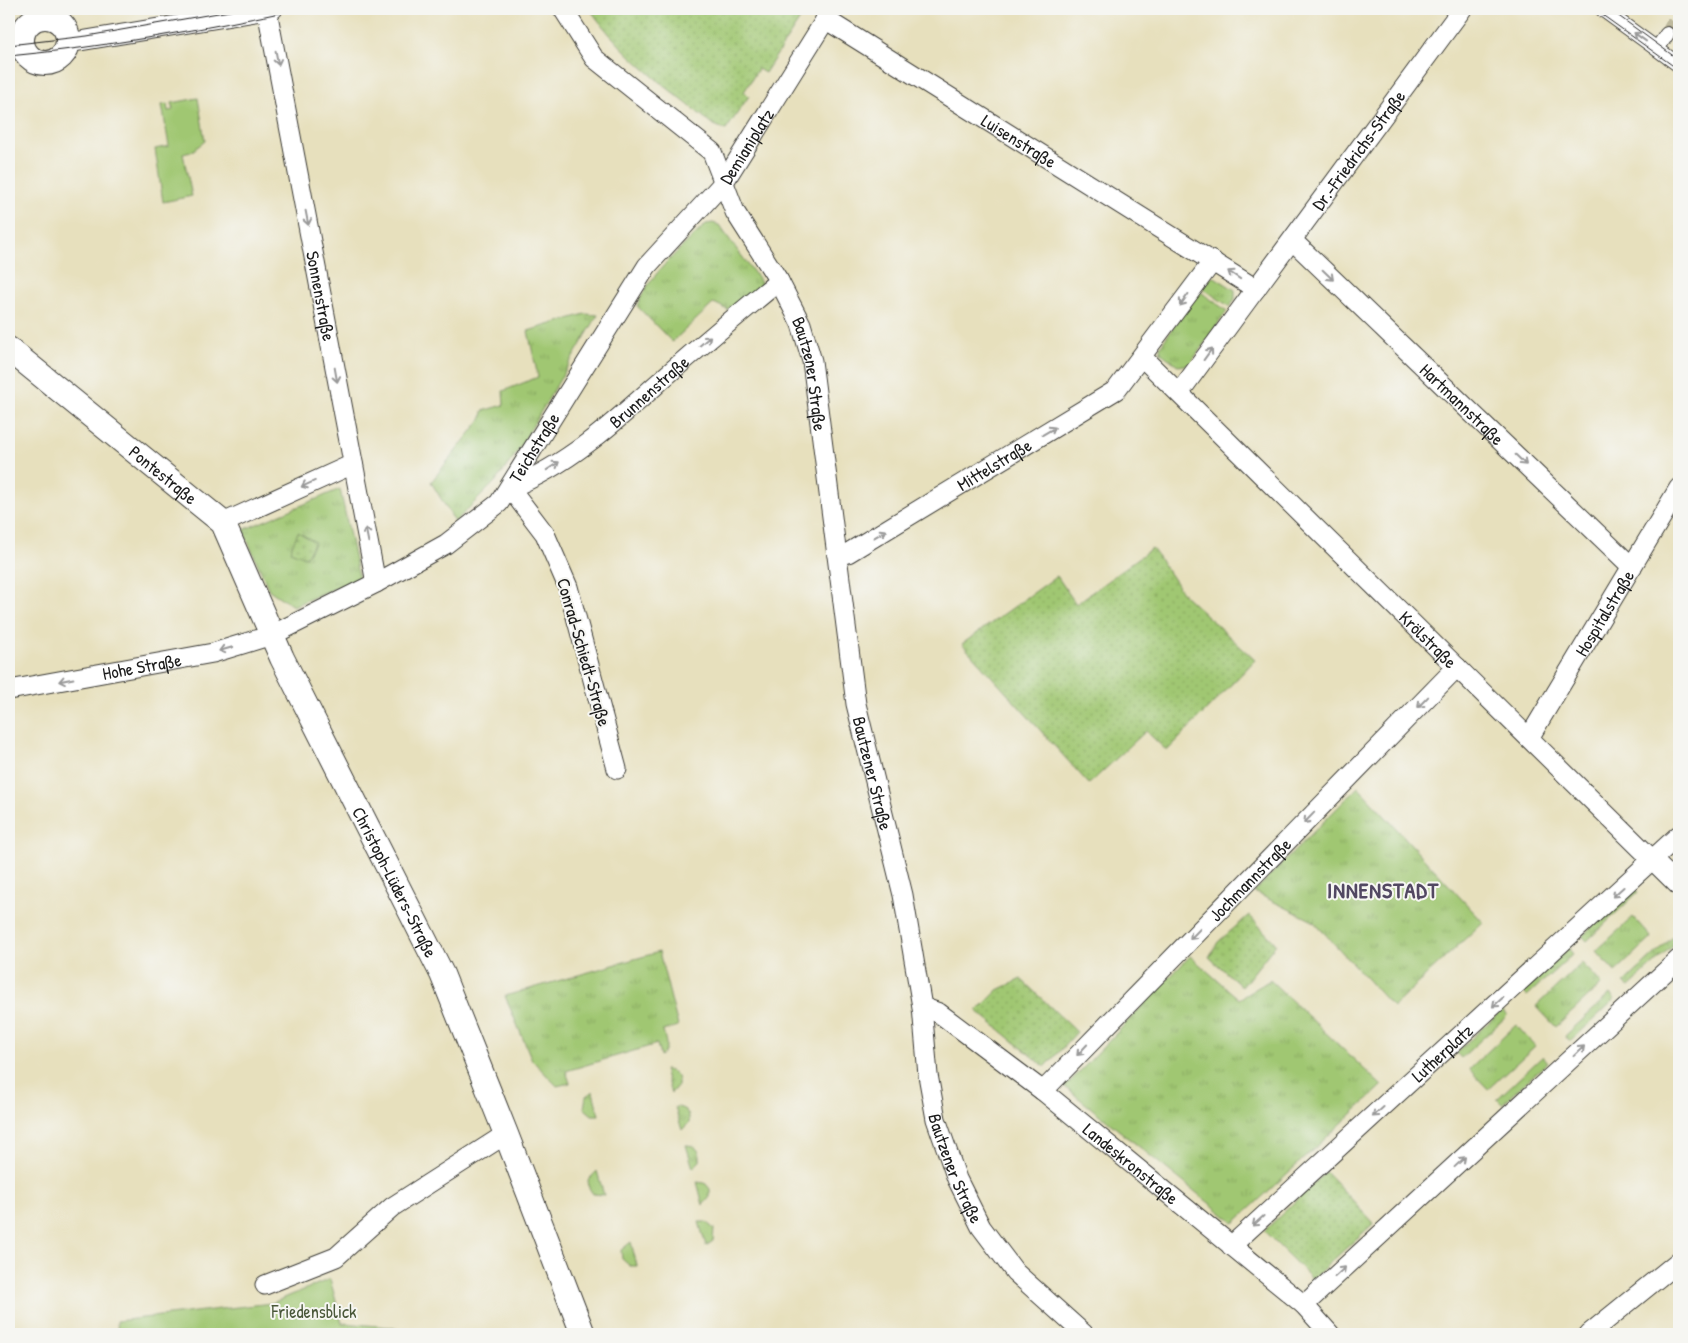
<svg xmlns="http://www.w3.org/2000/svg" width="1688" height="1343" viewBox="0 0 1688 1343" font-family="'Patrick Hand',sans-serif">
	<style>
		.grass { fill: url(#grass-tufts); stroke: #5e7247 }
		.park { fill: url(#park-dots); stroke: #5e7247 }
		.garden { fill: #a0c772; stroke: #5e7247 }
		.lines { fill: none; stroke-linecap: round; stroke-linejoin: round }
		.pedestrian-tunnel { stroke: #beb99d; stroke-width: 14; stroke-dasharray: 14 7; stroke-linecap: butt }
		.pedestrian-casing { stroke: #3a3934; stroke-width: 16 }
		.minor-casing { stroke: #3a3934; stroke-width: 21 }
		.tertiary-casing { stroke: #3a3934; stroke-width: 26 }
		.pedestrian { stroke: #fff; stroke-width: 14 }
		.minor { stroke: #fff; stroke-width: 19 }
		.tertiary { stroke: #fff; stroke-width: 24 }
		.tram { stroke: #1c1c1c; stroke-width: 1 }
		.oneway { stroke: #999 }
		.labels { text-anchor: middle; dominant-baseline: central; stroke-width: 4; stroke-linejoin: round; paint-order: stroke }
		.street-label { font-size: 18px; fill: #1c1c1c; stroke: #f6f6f2 }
		.park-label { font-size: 18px; fill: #4a583a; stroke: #f6f6f2 }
		.district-label { font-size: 22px; font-weight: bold; letter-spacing: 1px; fill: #524862; stroke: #f6f6f2 }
	</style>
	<defs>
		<pattern id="grass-tufts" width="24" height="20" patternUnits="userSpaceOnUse" patternTransform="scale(1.25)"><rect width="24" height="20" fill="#a0c772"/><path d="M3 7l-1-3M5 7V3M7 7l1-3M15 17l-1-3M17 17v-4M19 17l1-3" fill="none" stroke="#89aa62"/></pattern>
		<pattern id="park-dots" width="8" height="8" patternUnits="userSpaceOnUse" patternTransform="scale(1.25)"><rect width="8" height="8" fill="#a0c772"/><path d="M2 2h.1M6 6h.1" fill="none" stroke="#89aa62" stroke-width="1.8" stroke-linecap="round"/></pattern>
	</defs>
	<rect width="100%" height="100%" fill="#f6f6f2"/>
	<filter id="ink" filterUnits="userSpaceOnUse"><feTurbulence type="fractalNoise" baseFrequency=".02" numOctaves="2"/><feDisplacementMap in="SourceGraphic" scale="10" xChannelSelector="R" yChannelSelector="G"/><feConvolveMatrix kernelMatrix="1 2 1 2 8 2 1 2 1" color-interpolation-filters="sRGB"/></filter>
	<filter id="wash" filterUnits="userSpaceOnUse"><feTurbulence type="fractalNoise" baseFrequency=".0096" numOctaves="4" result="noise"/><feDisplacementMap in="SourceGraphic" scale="20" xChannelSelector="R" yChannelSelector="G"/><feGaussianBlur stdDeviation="1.12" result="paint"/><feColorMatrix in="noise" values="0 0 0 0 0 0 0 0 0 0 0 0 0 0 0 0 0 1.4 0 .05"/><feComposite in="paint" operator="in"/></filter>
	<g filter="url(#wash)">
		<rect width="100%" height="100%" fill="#e7e0bd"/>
		<path class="grass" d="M713 223 719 225 763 285 728 310 714 303 672 342 637 306C650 273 681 249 706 224Z
			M1213 276 1235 290V299L1230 307 1201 287Z
			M1198 290 1227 311 1190 364 1179 366 1161 353 1160 347Z
			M585 314 598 315 516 454 495 482 455 522 431 482 482 418 483 411 504 405 503 391 538 377 528 331Z
			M340 489 359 578 293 606 269 590 243 530Z
			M1358 787 1483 922 1393 1007 1313 921 1254 892Z
			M1634 888 1638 892 1587 941 1582 936Z
			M1633 917 1652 938 1615 972 1596 951Z
			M1676 934 1679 940 1629 987 1624 983Z
			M1568 948 1573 954 1527 996 1522 991Z
			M659 952 678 1026 663 1031C665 1040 670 1049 660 1056L657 1044 566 1071 570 1083 557 1086 532 1060 505 996Z
			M1190 956 1239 999 1270 980 1382 1086 1234 1223 1065 1087Z
			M1582 963 1602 984 1556 1027 1536 1006Z
			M1610 994 1615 999 1570 1042 1565 1036Z
			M1502 1010 1507 1016 1461 1058 1456 1053Z
			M1516 1025 1535 1046 1488 1089 1469 1069Z
			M1543 1056 1548 1062 1502 1104 1497 1099Z
			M664 1070C674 1070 679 1076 678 1085L671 1093Z
			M593 1091V1092L599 1115H592L584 1108 586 1096Z
			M675 1107C685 1107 690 1113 689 1123L682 1130Z
			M686 1145C696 1145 701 1151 700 1161L693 1168Z
			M597 1171 604 1195 593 1194 589 1188 588 1180Z
			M697 1182 705 1183 710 1189V1197L703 1205Z
			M699 1222H706L714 1229 713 1241 706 1246Z
			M631 1242 637 1266H630L622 1259 621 1250Z"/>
		<path class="park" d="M590 9H805L806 10 765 73 758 69 744 92 749 96 726 130 712 124C668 88 622 56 590 9Z
			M298 532 315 542 306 557 290 551Z
			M1152 548 1184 595 1255 660 1167 751 1146 731 1089 784 962 644 1057 576 1076 604Z
			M1249 915 1276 944 1242 987 1209 957 1218 942Z
			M1021 979 1077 1032 1045 1067 977 1011 998 990Z
			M1326 1172 1374 1223 1312 1279 1264 1231Z"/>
		<path class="garden" d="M198 98 205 141 191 152 183 154 192 196 163 202 155 149 169 146 162 105 167 104 168 111 173 110 172 103Z
			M330 1279 342 1323 391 1327 411 1334H118L117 1321 272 1303Z"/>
	</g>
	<g filter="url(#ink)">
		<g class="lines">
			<path class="pedestrian-tunnel" d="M1667 34 1679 13"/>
			<g class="pedestrian-casing">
				<path id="pedestrian" d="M1602 9 1679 65
					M1657 49 1667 34"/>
			</g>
			<g class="minor-casing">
				<g id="minor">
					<path id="s1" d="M563 9 594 58 712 152 735 212 779 281 801 324 812 361 856 704 903 895 922 1007 928 1075 936 1119 957 1179 981 1227 1015 1272 1084 1334"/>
					<path id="s2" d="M267 10 376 583"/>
					<path id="s3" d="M825 19 1256 289"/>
					<path d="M68 43 273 9"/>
					<path id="s4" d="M1293 241 1632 567"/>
					<path id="s5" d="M1142 357 1679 886"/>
					<path id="s6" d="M1179 393 1462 9"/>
					<path d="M223 523 353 464"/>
					<path id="s7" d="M837 555 848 553 1116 390 1213 261"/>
					<path id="s8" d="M9 690 213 653 272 635 376 583 446 544 499 503 647 266 724 182 832 9"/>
					<path id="s9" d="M1529 738 1679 488"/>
					<path id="s10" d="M617 769 568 587 545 534 510 488C571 464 619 418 667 375 704 343 741 312 779 281"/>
					<path id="s11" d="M922 1007 939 1013 1043 1091 1304 1305 1330 1334"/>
					<path id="s12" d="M1043 1091 1457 667"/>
					<path id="s13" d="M1231 1246 1679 835"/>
					<path d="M265 1285 336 1257 392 1207 506 1134"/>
					<path d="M1304 1305 1679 959"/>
					<path d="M1589 1334 1679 1261"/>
				</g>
			</g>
			<g class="tertiary-casing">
				<g id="tertiary">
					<circle cx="45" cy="40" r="23"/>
					<path id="s14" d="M9 349 223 523 282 658 442 974 506 1134 583 1334"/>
				</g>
			</g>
			<use href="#pedestrian" class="pedestrian"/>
			<use href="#minor" class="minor"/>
			<use href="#tertiary" class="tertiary"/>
			<path class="tram" d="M1594 9 1679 70
				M1609 9 1679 60
				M9 45 87 36 241 9
				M9 56C106 47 204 29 299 9"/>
		</g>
		<defs><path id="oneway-shaft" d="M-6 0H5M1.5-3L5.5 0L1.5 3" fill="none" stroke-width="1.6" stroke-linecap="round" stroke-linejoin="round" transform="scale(1.25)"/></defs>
		<g class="oneway">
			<use href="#oneway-shaft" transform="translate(1640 37) rotate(-144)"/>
			<use href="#oneway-shaft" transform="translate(277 58) rotate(79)"/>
			<use href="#oneway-shaft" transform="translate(307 218) rotate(79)"/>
			<use href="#oneway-shaft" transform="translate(1234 275) rotate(-146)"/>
			<use href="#oneway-shaft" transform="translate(1328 275) rotate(44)"/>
			<use href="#oneway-shaft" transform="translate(1184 300) rotate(126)"/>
			<use href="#oneway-shaft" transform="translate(705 341) rotate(-41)"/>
			<use href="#oneway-shaft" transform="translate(1208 354) rotate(-54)"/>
			<use href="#oneway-shaft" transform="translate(336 375) rotate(80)"/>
			<use href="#oneway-shaft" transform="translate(1049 431) rotate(-31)"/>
			<use href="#oneway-shaft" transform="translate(1521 460) rotate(44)"/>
			<use href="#oneway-shaft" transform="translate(553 466) rotate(-33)"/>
			<use href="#oneway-shaft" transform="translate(308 484) rotate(156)"/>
			<use href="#oneway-shaft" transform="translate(880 534) rotate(-31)"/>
			<use href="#oneway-shaft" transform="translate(367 535) rotate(-101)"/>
			<use href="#oneway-shaft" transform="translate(226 649) rotate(164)"/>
			<use href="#oneway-shaft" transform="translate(66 680) rotate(169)"/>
			<use href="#oneway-shaft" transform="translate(1423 702) rotate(134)"/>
			<use href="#oneway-shaft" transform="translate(1309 818) rotate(134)"/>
			<use href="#oneway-shaft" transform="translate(1618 892) rotate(138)"/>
			<use href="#oneway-shaft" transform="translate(1195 934) rotate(134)"/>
			<use href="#oneway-shaft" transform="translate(1498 1002) rotate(138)"/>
			<use href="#oneway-shaft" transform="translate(1082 1050) rotate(133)"/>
			<use href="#oneway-shaft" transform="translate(1579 1051) rotate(-43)"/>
			<use href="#oneway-shaft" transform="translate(1378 1112) rotate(138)"/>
			<use href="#oneway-shaft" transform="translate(1460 1162) rotate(-43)"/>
			<use href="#oneway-shaft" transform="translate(1258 1221) rotate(138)"/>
			<use href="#oneway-shaft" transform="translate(1340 1272) rotate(-43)"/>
		</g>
	</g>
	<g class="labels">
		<g class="street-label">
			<text stroke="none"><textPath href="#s8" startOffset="968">Demianiplatz</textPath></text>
			<text stroke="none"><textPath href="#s3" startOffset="229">Luisenstraße</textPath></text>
			<text stroke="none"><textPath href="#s6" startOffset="302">Dr.-Friedrichs-Straße</textPath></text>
			<text stroke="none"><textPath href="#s2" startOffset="291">Sonnenstraße</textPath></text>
			<text stroke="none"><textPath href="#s1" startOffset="454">Bautzener Straße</textPath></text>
			<text stroke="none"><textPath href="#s10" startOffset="474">Brunnenstraße</textPath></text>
			<text stroke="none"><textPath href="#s4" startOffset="235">Hartmannstraße</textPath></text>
			<text stroke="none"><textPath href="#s8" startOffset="598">Teichstraße</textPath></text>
			<text stroke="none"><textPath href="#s7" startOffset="182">Mittelstraße</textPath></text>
			<text stroke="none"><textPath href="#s14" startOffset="199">Pontestraße</textPath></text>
			<text stroke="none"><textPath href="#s9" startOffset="146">Hospitalstraße</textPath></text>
			<text stroke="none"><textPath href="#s5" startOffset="402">Krölstraße</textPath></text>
			<text transform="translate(584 652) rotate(74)">Conrad-Schiedt-Straße</text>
			<text stroke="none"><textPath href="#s8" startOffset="135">Hohe Straße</textPath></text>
			<text stroke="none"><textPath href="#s1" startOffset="859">Bautzener Straße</textPath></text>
			<text stroke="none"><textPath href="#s12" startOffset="296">Jochmannstraße</textPath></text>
			<text stroke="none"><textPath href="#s14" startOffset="674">Christoph-Lüders-Straße</textPath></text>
			<text stroke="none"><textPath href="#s13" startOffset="286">Lutherplatz</textPath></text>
			<text stroke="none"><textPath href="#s11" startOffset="262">Landeskronstraße</textPath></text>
			<text stroke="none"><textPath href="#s1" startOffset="1264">Bautzener Straße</textPath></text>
		</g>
		<g class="park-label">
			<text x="314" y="1311">Friedensblick</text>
		</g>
		<g class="district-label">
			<text x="1383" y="890">INNENSTADT</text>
		</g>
	</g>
	<rect width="1688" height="1343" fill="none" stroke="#f6f6f2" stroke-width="30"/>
</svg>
